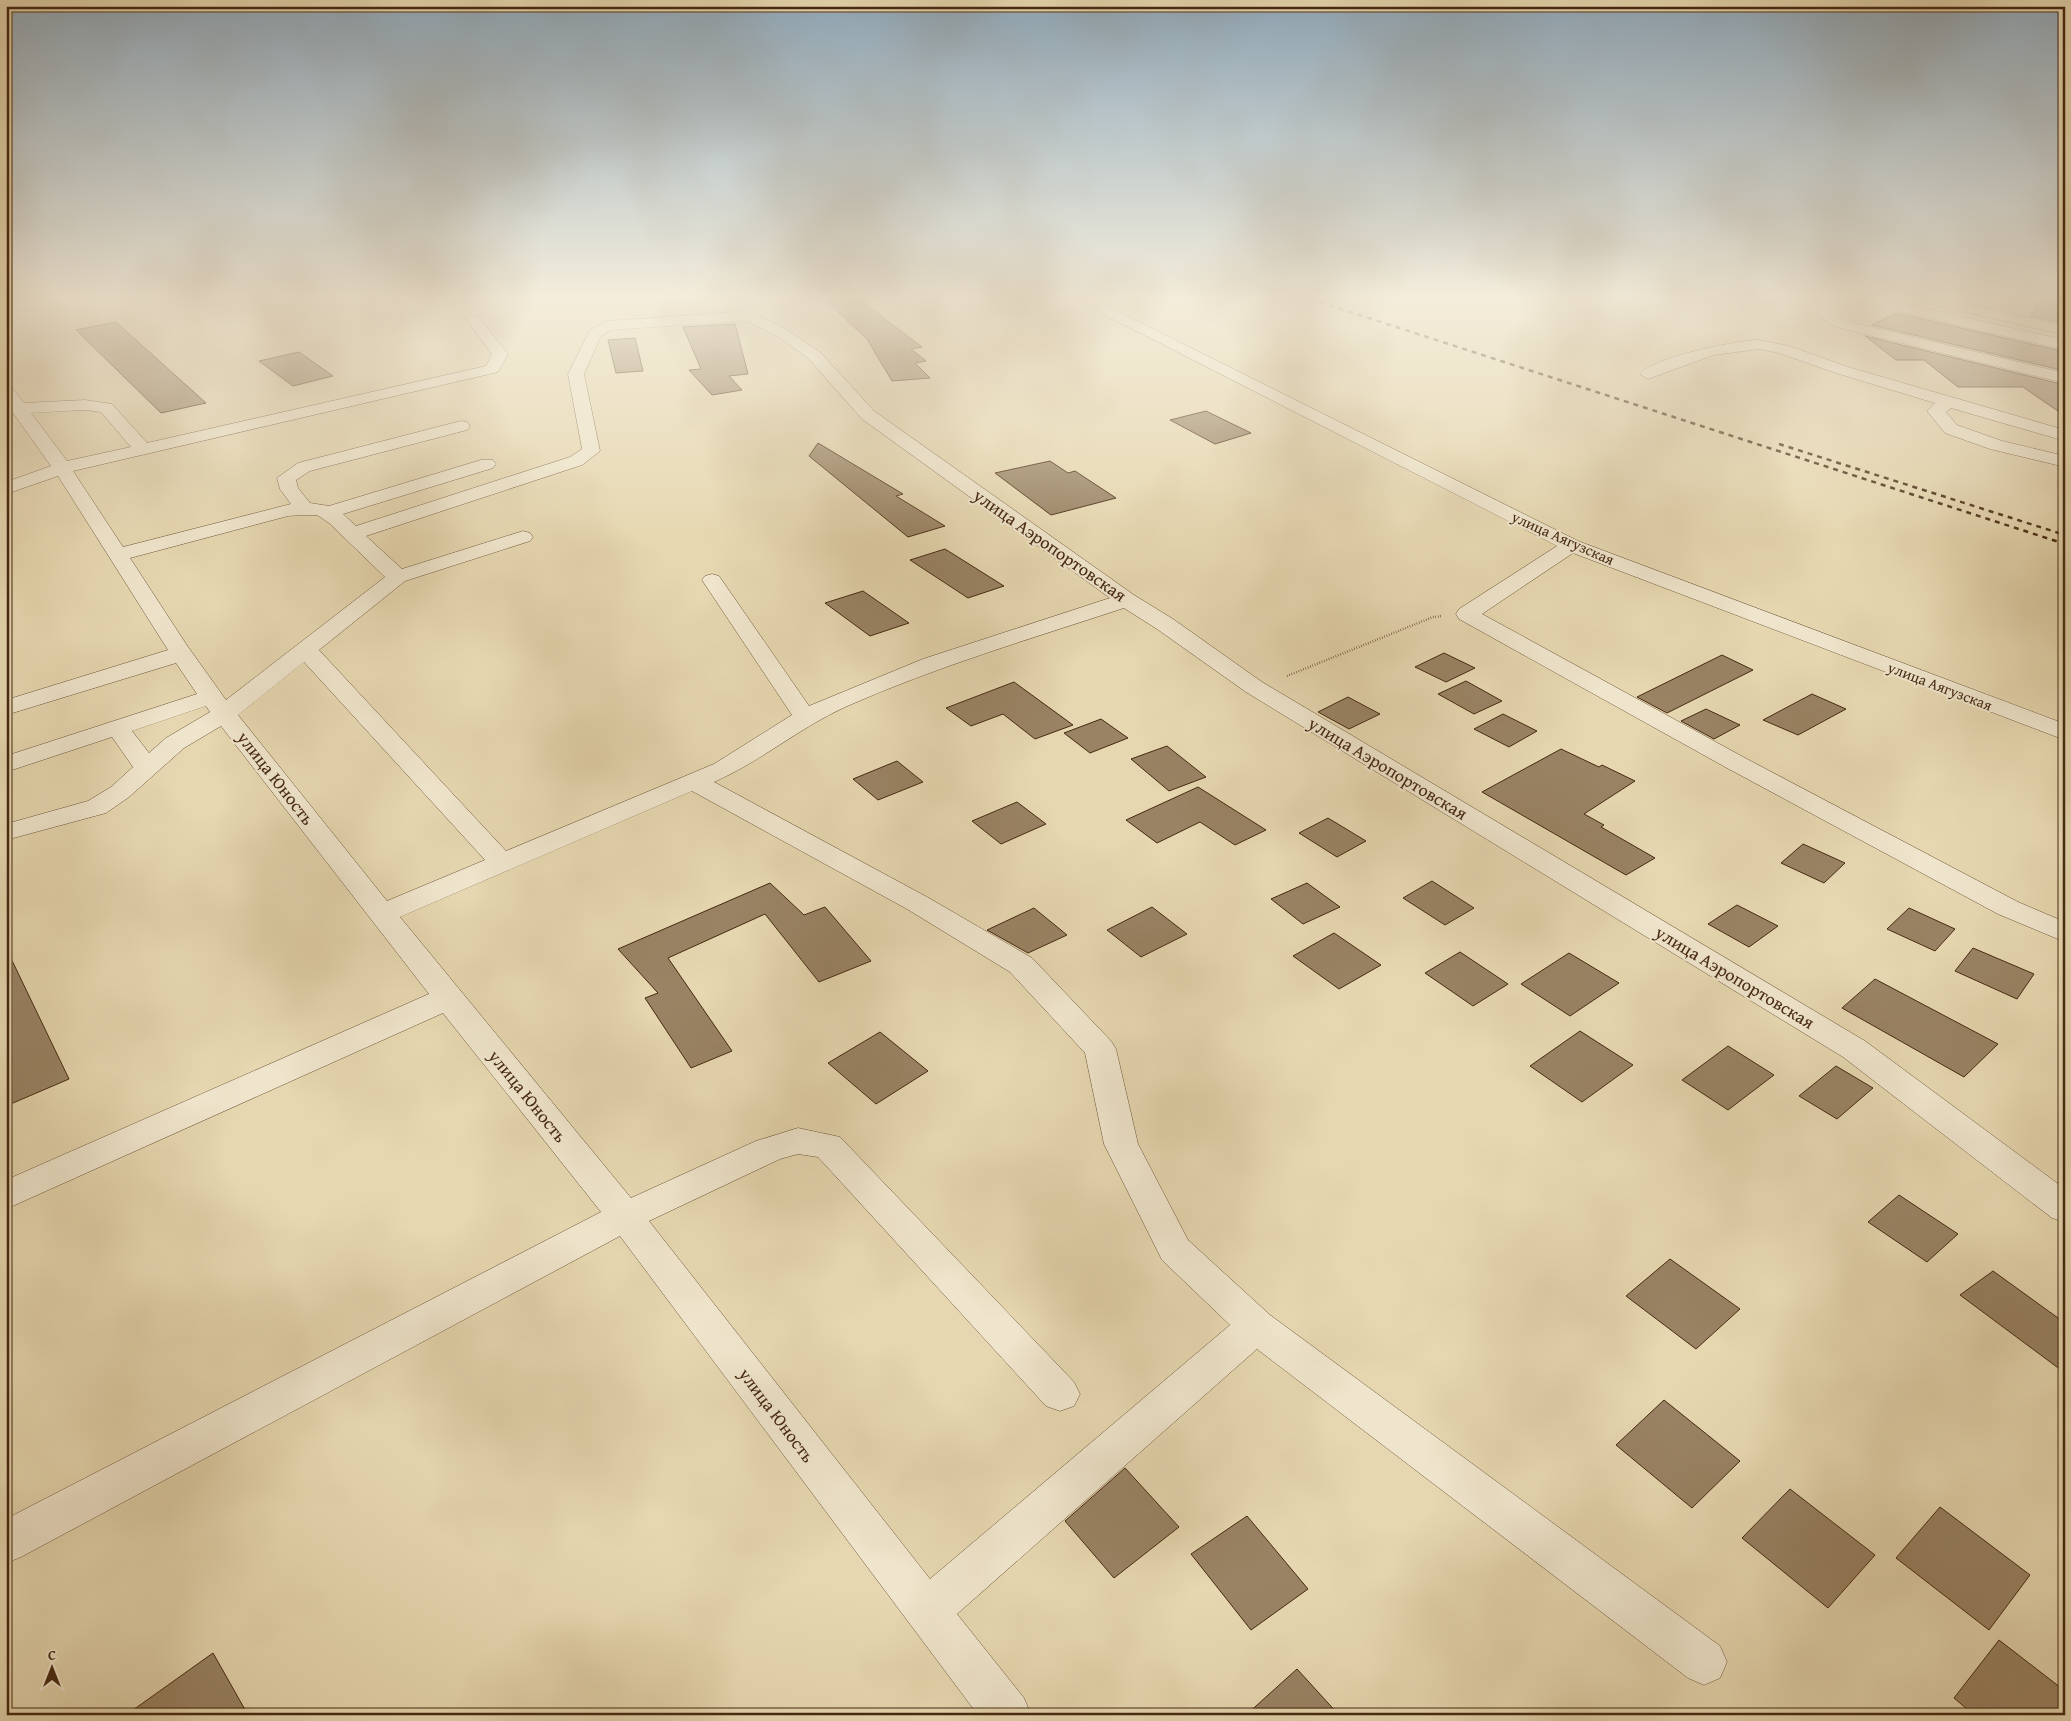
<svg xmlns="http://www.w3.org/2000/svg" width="2071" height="1721" viewBox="0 0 2071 1721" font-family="'Gentium Book Plus',serif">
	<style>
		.building { fill: #998364; stroke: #452911 }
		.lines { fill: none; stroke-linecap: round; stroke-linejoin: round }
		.minor-casing { stroke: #6d5439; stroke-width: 1 }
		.major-casing { stroke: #452911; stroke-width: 1 }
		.highway-casing { stroke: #452911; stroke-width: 1 }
		.path { stroke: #452911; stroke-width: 2.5; stroke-dasharray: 0.5 2; stroke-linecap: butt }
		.minor { fill: #efe5cc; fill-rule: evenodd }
		.major { fill: #e6d7b0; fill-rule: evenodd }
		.highway { fill: #e6d7b0; fill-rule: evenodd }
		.rail { stroke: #452911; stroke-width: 2.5; stroke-dasharray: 5 5; stroke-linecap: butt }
		.labels { text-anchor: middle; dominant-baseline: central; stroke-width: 4; stroke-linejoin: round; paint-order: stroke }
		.far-street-label { font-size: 15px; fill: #452911; stroke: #efe5cc }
		.street-label { font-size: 18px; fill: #452911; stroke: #efe5cc }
	</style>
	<rect width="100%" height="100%" fill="#e6d7b0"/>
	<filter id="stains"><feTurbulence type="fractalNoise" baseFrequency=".004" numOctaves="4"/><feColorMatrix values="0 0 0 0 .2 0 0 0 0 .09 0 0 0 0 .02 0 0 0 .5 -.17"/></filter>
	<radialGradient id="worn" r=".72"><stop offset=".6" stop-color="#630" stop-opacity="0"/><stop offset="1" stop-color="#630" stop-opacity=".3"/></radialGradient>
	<path class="building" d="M824 299H859L922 347 911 349 926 361 915 363 930 378 892 381 867 339Z
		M2040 299H2065V324L2030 316Z
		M1896 313 2065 352V371L1872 325Z
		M116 322 206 403 161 413 76 330Z
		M735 324 748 374 729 376 742 390 712 395 689 370 701 369 683 327Z
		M1865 336 2065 385V416L2023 387H1958L1924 360H1896Z
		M635 338 643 371 616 373 608 340Z
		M299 352 333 376 293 386 259 361Z
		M1206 411 1251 433 1215 444 1170 420Z
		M818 443 903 494 896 496 945 526 908 537 809 456Z
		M1050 461 1068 473 1075 471 1116 498 1051 515 995 473Z
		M945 549 1004 586 968 598 910 560Z
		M863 591 909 623 870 636 825 603Z
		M1444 653 1475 668 1446 682 1415 667Z
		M1722 655 1753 670 1667 713 1637 697Z
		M1466 681 1502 701 1474 714 1438 694Z
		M1014 682 1073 725 1035 739 1003 714 971 726 946 708Z
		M1812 694 1846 709 1798 735 1763 720Z
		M1348 697 1380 714 1349 729 1318 712Z
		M1706 709 1740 725 1714 739 1681 721Z
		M1503 714 1537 731 1509 747 1474 729Z
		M1101 719 1128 738 1090 753 1064 733Z
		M1167 746 1206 777 1169 791 1131 759Z
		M1561 749 1599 767 1602 765 1635 781 1584 814 1604 825 1601 827 1655 858 1626 875 1482 792Z
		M897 761 923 782 878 800 853 779Z
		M1198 787 1266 830 1235 845 1200 822 1157 843 1126 820Z
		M1017 802 1046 824 1001 844 972 821Z
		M1328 818 1366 841 1337 857 1299 833Z
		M1803 844 1845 863 1824 883 1781 863Z
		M1432 881 1474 908 1445 925 1403 898Z
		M770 883 804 915 825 907 871 961 819 982 765 914 668 958 732 1051 691 1068 645 998 658 993 618 949Z
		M1307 883 1340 907 1303 924 1271 899Z
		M1737 905 1778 926 1749 947 1708 924Z
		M1152 907 1187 934 1141 957 1107 930Z
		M1034 908 1067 935 1028 953 987 930Z
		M1909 908 1955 929 1935 951 1887 929Z
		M1334 933 1381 965 1339 989 1293 956Z
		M6 948 69 1079 6 1106Z
		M1973 948 2034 974 2017 999 1955 971Z
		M1460 952 1508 984 1473 1006 1425 973Z
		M1569 953 1619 983 1570 1016 1521 984Z
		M1875 979 1998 1044 1964 1077 1842 1008Z
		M1580 1031 1633 1065 1582 1102 1530 1066Z
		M880 1032 928 1071 876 1104 828 1063Z
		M1728 1046 1774 1075 1728 1110 1682 1080Z
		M1836 1066 1873 1088 1837 1119 1799 1096Z
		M1899 1195 1958 1234 1927 1262 1868 1222Z
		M1670 1259 1740 1309 1696 1349 1626 1296Z
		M1993 1271 2065 1323V1373L1960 1295Z
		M1664 1400 1740 1461 1692 1508 1616 1445Z
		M1125 1468 1179 1527 1114 1578 1065 1521Z
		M1790 1489 1875 1555 1828 1608 1742 1538Z
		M1940 1507 2030 1575 1989 1630 1896 1558Z
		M1247 1516 1308 1589 1251 1630 1191 1554Z
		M1999 1640 2065 1691V1715H1974L1954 1698Z
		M213 1653 248 1715H126Z
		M1297 1669 1339 1715H1246Z"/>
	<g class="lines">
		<g class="minor-casing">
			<path id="minor" d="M41 299H89L82 303 6 312V304Z
				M727 299H742L754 313 787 330 820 352 874 411 1134 595 1173 619 1262 682 1865 1041 2065 1189V1222L2052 1218 1843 1057 1246 692 1157 629 1124 608C1030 639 935 667 845 707 799 728 760 762 714 782L927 897 1032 958 1111 1041 1116 1049 1138 1144 1188 1240 1270 1315 1720 1646 1727 1662 1720 1678 1704 1685 1688 1678 1257 1349 957 1614 1024 1698 1031 1715H978L620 1236 21 1557 6 1563V1519L601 1212 443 1013 6 1209V1180L429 994 221 726 184 748 129 797 106 813 6 840V824L88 801 111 787 133 767 112 737 6 772V756L197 694 176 663 6 715V700L168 650 58 476 6 494V482L51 466 6 403V387L12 388 24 403 85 400 112 404 147 443 486 366 492 354 466 319 468 316H478L508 354 498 372 73 471 123 547 291 504 280 489 277 478 298 463 461 421 467 422 470 426 467 430 310 471 296 480 298 488 310 503 329 506 481 460H493L496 464 493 468 343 514 356 526 570 457 582 449 568 374 590 330 608 321 738 312ZM747 321 777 336 808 358 862 419 1110 598 923 659 809 706 719 576 712 574 705 576 702 580 792 715 714 764 506 851 319 650 405 581 530 541 533 537 530 533 523 531 402 569 366 536 582 465 600 451 584 374 601 336 611 330ZM85 410 101 412 131 447 67 461 31 413ZM304 515H317L329 523 385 577 226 700 186 644 130 558 288 516ZM304 662 485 860 387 901 238 715ZM206 706 210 712 166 738 149 753 132 731ZM692 791 907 909 1010 972 1085 1053 1104 1144 1162 1260 1230 1325 930 1579 649 1221 780 1159 798 1154 818 1157 1046 1406 1060 1411 1074 1406 1080 1394 1074 1382 840 1137 798 1128 756 1141 631 1198 400 917Z
				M1074 299H1093L1578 541 2065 724V740L1573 553 1482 614 1745 758 2018 902 2065 922V942L1998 914 1727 768 1459 619 1456 614 1459 609 1557 546Z
				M1741 299H1759L1745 307 1738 303Z
				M1831 299H1848L1833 314 1846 321 2065 373V383L1836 327 1818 316 1822 307Z
				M1855 299H1883L2065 340V350L1862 303Z
				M1759 340 1789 346 1848 367 2065 430V441L1951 408 1946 412 1957 425 2002 441 2065 456V467L1990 449 1945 433 1927 411 1935 403 1836 373 1779 353 1759 349 1714 355 1648 379 1640 374C1651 358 1737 340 1759 340Z"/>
		</g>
		<g class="major-casing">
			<path id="major" d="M1960 299H1977L1964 310H1954L1952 307Z"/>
		</g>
		<g class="highway-casing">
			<path id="highway" d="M1918 299H1946L2065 326V335L1925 303Z"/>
		</g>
		<path class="path" d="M1287 676 1433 617 1442 616"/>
		<use href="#minor" class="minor"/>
		<use href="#major" class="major"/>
		<use href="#highway" class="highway"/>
		<path class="rail" d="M1310 299 2065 544
			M1779 444 2065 535"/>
	</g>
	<linearGradient id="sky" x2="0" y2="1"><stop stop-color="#91aabc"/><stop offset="0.55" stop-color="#f4eddb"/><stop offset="1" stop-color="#f4eddb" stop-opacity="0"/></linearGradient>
	<rect width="2071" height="540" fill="url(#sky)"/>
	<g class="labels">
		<g class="far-street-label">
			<text transform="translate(1563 538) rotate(24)">улица Аягузская</text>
			<text transform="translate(1940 686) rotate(21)">улица Аягузская</text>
		</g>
		<g class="street-label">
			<text transform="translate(1050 545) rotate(35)">улица Аэропортовская</text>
			<text transform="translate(1388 768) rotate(31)">улица Аэропортовская</text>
			<text transform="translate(276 778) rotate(52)">улица Юность</text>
			<text transform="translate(1735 977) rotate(31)">улица Аэропортовская</text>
			<text transform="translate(528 1096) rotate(51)">улица Юность</text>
			<text transform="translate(777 1415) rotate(53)">улица Юность</text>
		</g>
	</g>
	<rect width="2071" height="1721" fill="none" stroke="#e6d7b0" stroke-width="25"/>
	<rect x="8" y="8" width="2056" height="1706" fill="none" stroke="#452911" stroke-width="2.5"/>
	<rect x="12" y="12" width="2046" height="1696" fill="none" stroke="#452911"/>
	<g transform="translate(52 1668)" stroke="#efe5cc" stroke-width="4" paint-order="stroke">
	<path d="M0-4L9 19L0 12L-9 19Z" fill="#452911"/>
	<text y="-8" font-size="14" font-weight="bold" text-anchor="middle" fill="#452911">С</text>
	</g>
	<rect width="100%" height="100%" filter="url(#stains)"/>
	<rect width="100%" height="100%" fill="url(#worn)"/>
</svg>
